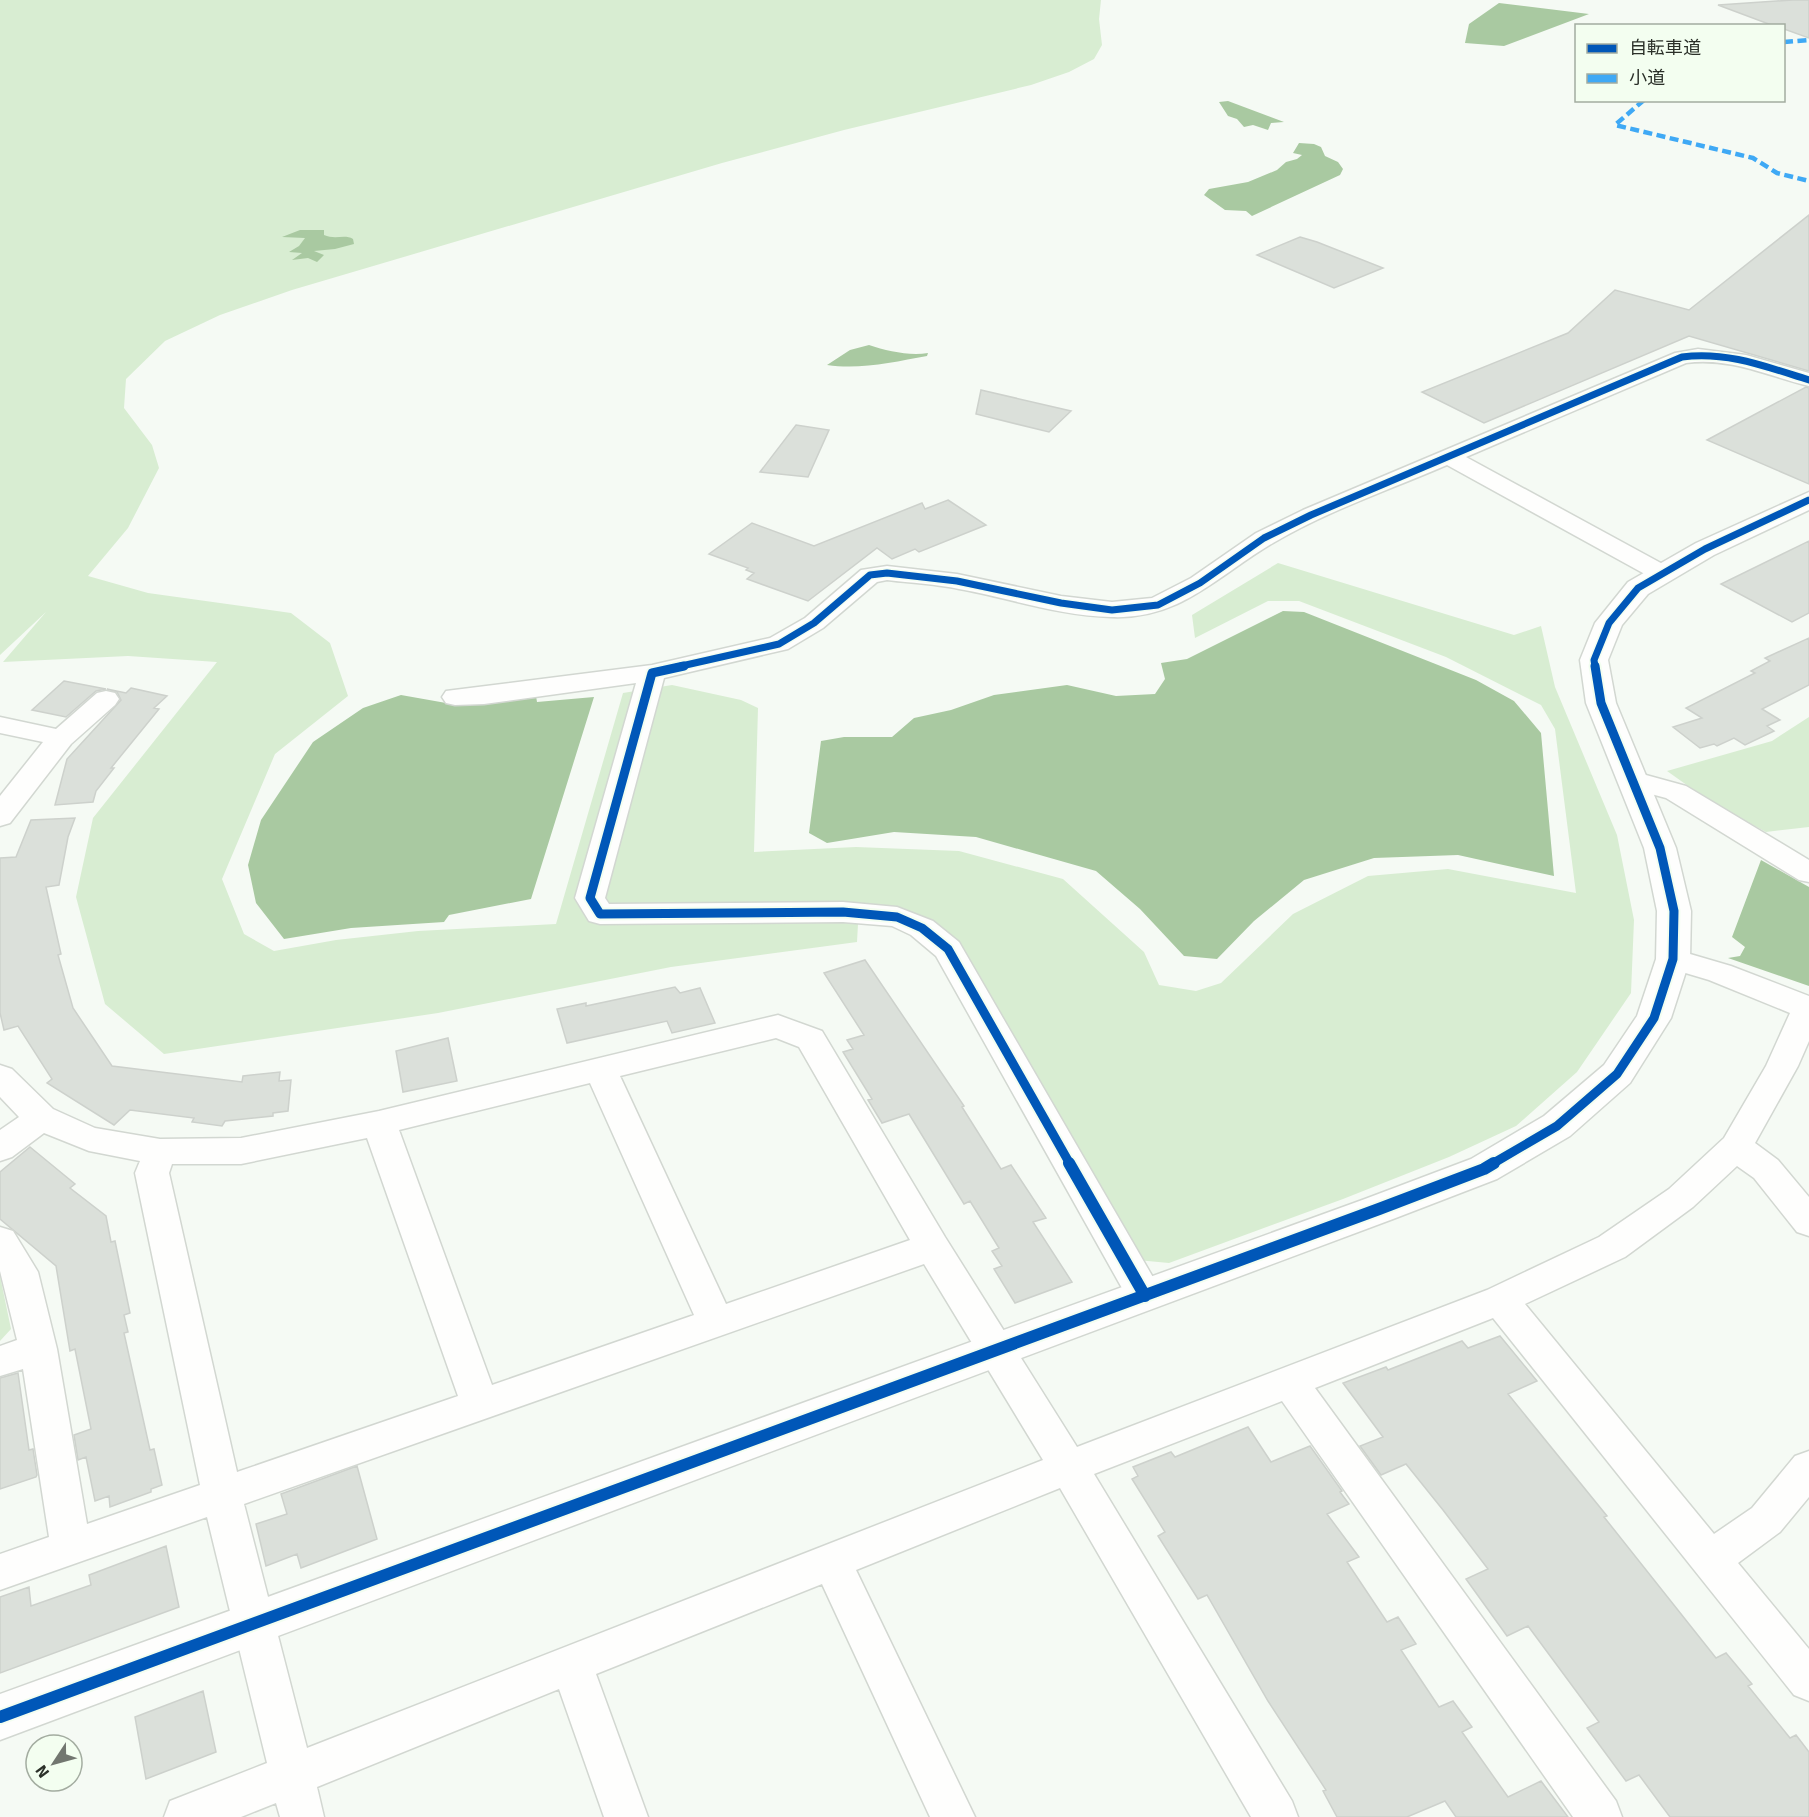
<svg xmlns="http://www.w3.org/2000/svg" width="1809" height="1817" viewBox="0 0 1809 1817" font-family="Signika,'Noto Sans JP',sans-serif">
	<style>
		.green { fill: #d8edd2 }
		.water { fill: #a9c9a1 }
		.building { fill: #dbe0da; stroke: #cdd1cc; stroke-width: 1.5 }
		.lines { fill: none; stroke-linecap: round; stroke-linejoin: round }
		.street-casing { stroke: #d2d7d1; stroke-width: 3 }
		.secondary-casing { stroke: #d2d7d1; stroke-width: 3 }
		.street { fill: #fefefd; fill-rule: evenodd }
		.secondary { fill: #fefefd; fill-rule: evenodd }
		.quiet { stroke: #3fa9f5; stroke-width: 4.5; stroke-dasharray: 9 4.5; stroke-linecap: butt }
		.cycleway-far2-casing { stroke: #f3fef0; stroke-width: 10 }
		.cycleway-far1-casing { stroke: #f3fef0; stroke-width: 13 }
		.cycleway-casing { stroke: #f3fef0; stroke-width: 16 }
		.cycleway-far2 { stroke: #0057b8; stroke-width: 7 }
		.cycleway-far1 { stroke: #0057b8; stroke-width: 9 }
		.cycleway { stroke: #0057b8; stroke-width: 12 }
	</style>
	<rect width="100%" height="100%" fill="#f5faf4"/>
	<path class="green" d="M0 0H1101L1099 19 1102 45 1094 59 1069 72 1031 85 844 130 722 163 292 290 220 315 165 341 126 379 124 408 152 445 159 468 128 528 88 576 148 593 291 613 330 643 348 696 275 754 222 879 244 934 274 951 336 940 418 931 556 924 623 693 672 685 741 700 758 708 754 852 856 847 959 851 1063 879 1144 952 1159 985 1196 991 1221 983 1293 914 1368 876 1448 869 1576 893 1555 729 1541 705 1446 657 1299 601H1268L1195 638 1192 615 1278 563 1514 635 1541 626 1555 687 1617 835 1634 920 1631 993 1577 1072 1516 1126 1449 1157 1343 1199 1169 1263 1137 1260 952 942 859 906 857 942 671 967 438 1013 164 1054 105 1004 76 897 93 818 217 662 128 656 3 662 46 612 0 655Z
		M1809 717V827L1766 832 1712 803 1667 771 1772 741Z
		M0 1276 11 1329 0 1341Z"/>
	<path class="water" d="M1499 3 1589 14 1504 46 1465 43 1469 24Z
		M1228 101 1284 122 1271 123 1268 130 1253 125 1244 127 1237 119 1228 116 1219 102Z
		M1299 143 1314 144 1321 147 1325 156 1338 162 1343 169 1340 175 1252 216 1246 211 1225 210 1204 195 1209 189 1248 182 1277 170 1286 162 1297 159 1302 155 1293 153Z
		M300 230H324V235C335 240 345 234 353 239L354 244 335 249 314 251 324 255 317 262 308 258 292 260 302 253 289 252 299 246 305 238 282 237Z
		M869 345C887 351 909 356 928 353L927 356C894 362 860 370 827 365L850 350Z
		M1283 611 1304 612 1476 680 1514 701 1541 733 1554 876 1458 855 1374 858 1304 880 1254 921 1217 959 1184 956 1140 909 1096 871 976 837 894 832 827 843 809 833 821 741 844 737H892L914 718 951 710 994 695 1067 685 1116 696 1155 694 1165 679 1161 663 1187 659Z
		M401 695 463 706 536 696 537 702 594 697 531 899 449 915 444 922 351 928 284 939 256 903 248 865 261 820 313 742 363 708Z
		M1761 860 1809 887V986L1728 958 1740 956 1745 947 1732 937Z"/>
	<path class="building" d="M1793 0H1809V38L1784 29V26H1774L1718 5Z
		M1809 215V371L1689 336 1484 423 1422 392 1568 333 1615 290 1689 310Z
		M1300 237 1317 242 1383 268 1334 288 1257 255Z
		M1806 387 1809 388V484L1707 440Z
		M981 390 1071 411 1049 432 976 414Z
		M796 425 829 430 808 477 760 472Z
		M948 500 986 525 919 552 915 549 892 559 877 548 808 601 747 579 754 573 746 570 748 568 709 554 752 523 814 546 922 503 925 509Z
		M1809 541V613L1792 622 1721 584Z
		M1809 638V685L1762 709 1780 720 1767 726 1774 731 1745 745 1734 738 1717 746 1714 744 1700 748 1673 727 1702 718 1686 708 1755 673 1751 671 1770 661 1765 658Z
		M64 681 106 689 96 691 66 717 32 710Z
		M131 688 167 696 154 708 159 709 111 768H114L96 791 93 802 55 805 67 759 121 700 117 692 107 689 126 693Z
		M75 818 68 837 59 885 46 887 61 954 58 955 73 1008 112 1066 242 1082 243 1076 280 1072 279 1081 291 1080 288 1111 273 1113V1116L225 1121 222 1126 192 1122 194 1118 130 1110 114 1125 47 1083 52 1079 18 1026 4 1030 0 1013V858L16 857 31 820Z
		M865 960 964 1106 962 1107 1001 1169 1011 1165 1046 1218 1033 1222 1072 1282 1015 1303 994 1269 1002 1266 992 1251 999 1248 970 1201 964 1204 909 1114 882 1123 868 1100 872 1099 843 1052 853 1049 847 1040 864 1035 824 973Z
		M675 987 680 993 700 988 715 1023 672 1033 667 1021 567 1043 557 1009 586 1003V1006Z
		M448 1038 457 1081 403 1092 396 1051Z
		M30 1147 75 1184 70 1188 106 1216 111 1242 115 1241 130 1313 124 1315 128 1332 124 1333 150 1450 154 1449 162 1485 151 1489V1492L110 1507 109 1496 95 1501 86 1457 78 1460 74 1435 91 1429 75 1349 70 1351 56 1266 0 1219V1172Z
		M1500 1336 1537 1381 1508 1394 1607 1516 1604 1517 1716 1658 1726 1653 1752 1684 1748 1686 1790 1738 1796 1735 1809 1752V1817H1670L1639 1775 1626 1781 1587 1728 1599 1722 1528 1626 1507 1636 1466 1579 1488 1569 1443 1510 1406 1464 1381 1475 1360 1446 1383 1437 1343 1383 1386 1367 1388 1370 1462 1341 1468 1348Z
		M18 1373 29 1450 33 1449 37 1475 36 1477 0 1489V1378Z
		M1248 1427 1271 1462 1310 1446 1342 1491 1340 1492 1349 1504 1327 1514 1359 1557 1347 1562 1387 1622 1398 1617 1416 1644 1401 1650 1439 1707 1453 1701 1472 1727 1462 1732 1508 1797 1541 1781 1568 1817H1456L1445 1801 1407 1817H1337L1323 1791 1326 1790 1268 1701 1207 1595 1198 1599 1158 1536 1165 1532 1132 1479 1138 1476 1133 1467 1171 1452 1175 1457Z
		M357 1466 377 1539 301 1568 297 1554 266 1566 256 1524 287 1514 281 1494Z
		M166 1546 179 1607 0 1673V1597L29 1587 31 1606 91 1585 89 1575Z
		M203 1691 216 1752 146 1779 135 1717Z"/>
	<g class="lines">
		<g class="street-casing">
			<path id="street" d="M1698 349 1746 355 1809 373V386C1768 376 1730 357 1686 363L1466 457 1670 568 1673 573 1670 578 1661 580 1652 578 1447 465C1389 490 1327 511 1273 543 1218 575 1181 620 1111 617 1060 616 1009 598 959 589 936 584 911 583 887 580L877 582 823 628 788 649 664 678 605 898 609 904 843 902 897 907 933 921 959 942 963 949 1158 1286 1163 1296 1158 1306 1145 1310 1132 1306 936 956 911 935 892 926 843 922 600 924 589 921 575 898 636 683 484 704 455 705 446 703 442 697 446 691 652 665 770 638 805 618 861 570 887 566 957 574 1061 596 1112 602 1152 598 1191 578 1256 533 1303 510 1675 353Z
				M106 691 115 693 119 699 115 705 71 744 10 823 0 826V796L43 742 0 733V717L56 729 97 693Z
				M1635 772 1686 786 1809 860V882L1799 880 1666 798 1625 787 1621 781 1625 775Z
				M1673 949 1731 966 1809 996V1041L1798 1066 1755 1143 1778 1160 1809 1197V1236L1797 1232 1754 1178 1737 1166 1693 1207 1625 1257 1525 1304 1714 1534 1752 1508 1795 1456 1809 1451V1497L1780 1532 1738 1563 1809 1649V1701L1794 1695 1493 1318 1315 1388 1616 1801 1622 1817H1573L1282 1401 1094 1474 1292 1801 1298 1817H1251L1060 1488 856 1570 975 1817H930L822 1584 596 1674 648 1817H604L559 1689 317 1787 324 1817H280L276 1803 241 1817H164L170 1801 267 1763 207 1517 0 1590V1554L49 1537 23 1369 0 1376V1346L17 1340 0 1271V1227L13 1231 38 1272 57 1349 87 1524 200 1485 135 1173 140 1161 89 1151 44 1133 12 1157 0 1161V1130L19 1117 0 1097V1065L12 1069 53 1109 95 1128 160 1139 241 1138 379 1111 778 1015 822 1031 945 1237 1077 1447 1487 1290 1599 1237 1669 1189 1724 1138 1766 1066 1790 1013 1709 980 1662 966 1658 959 1662 952ZM776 1038 799 1047 910 1240 726 1304 620 1076ZM590 1083 694 1315 492 1385 399 1130ZM367 1138 458 1396 237 1472 169 1173 172 1164H241ZM924 1264 1043 1460 307 1748 244 1504Z"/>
		</g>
		<g class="secondary-casing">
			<path id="secondary" d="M1809 492V510L1714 555 1648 594 1622 625 1608 660 1616 703 1676 848 1691 911 1690 959 1671 1018 1630 1083 1570 1136 1497 1179 1393 1219 0 1740V1694L1365 1199 1471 1159 1544 1116 1604 1065 1637 1016 1656 959 1657 911 1644 848 1586 703 1580 660 1595 623 1628 582 1696 543Z"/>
		</g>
		<use href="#street" class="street"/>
		<use href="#secondary" class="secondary"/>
		<path class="quiet" d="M1784 42 1809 40
			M1644 100 1615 125 1753 158 1777 173 1809 181"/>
		<g class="cycleway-far2-casing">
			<path id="cycleway-far2" d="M677 667 779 644 814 623 870 575 887 573 957 581 1061 603 1112 610 1158 605 1200 583 1264 538 1311 515 1682 357C1727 351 1767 367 1809 380
				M1595 667 1594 660 1609 623 1638 588 1705 549 1809 500"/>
		</g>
		<g class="cycleway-far1-casing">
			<path id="cycleway-far1" d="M684 666 652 673 590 898 600 914 843 912 897 917 922 928 948 949 1070 1164
				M1492 1164 1557 1126 1617 1074 1654 1018 1673 959 1674 911 1660 848 1601 703 1595 666"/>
		</g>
		<g class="cycleway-casing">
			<path id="cycleway" d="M1069 1163 1145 1296
				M0 1717 1379 1209 1484 1169 1494 1163"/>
		</g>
		<use href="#cycleway-far2" class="cycleway-far2"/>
		<use href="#cycleway-far1" class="cycleway-far1"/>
		<use href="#cycleway" class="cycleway"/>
	</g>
	<rect x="1575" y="24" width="210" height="78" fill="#f3fef0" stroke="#a3aca0" stroke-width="1.5"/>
	<rect x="1587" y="44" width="30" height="9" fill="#0057b8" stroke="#a3aca0" stroke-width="1.5"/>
	<text x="1629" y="54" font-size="18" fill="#2b3029">自転車道</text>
	<rect x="1587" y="74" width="30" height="9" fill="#3fa9f5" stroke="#a3aca0" stroke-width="1.5"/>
	<text x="1629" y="84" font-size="18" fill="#2b3029">小道</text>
	<g transform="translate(54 1763) rotate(234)"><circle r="28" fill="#f3fef0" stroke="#a3aca0" stroke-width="1.5"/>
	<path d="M0-4.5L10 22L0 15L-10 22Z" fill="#727770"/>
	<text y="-9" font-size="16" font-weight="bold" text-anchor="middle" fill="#2b3029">N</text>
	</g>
</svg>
